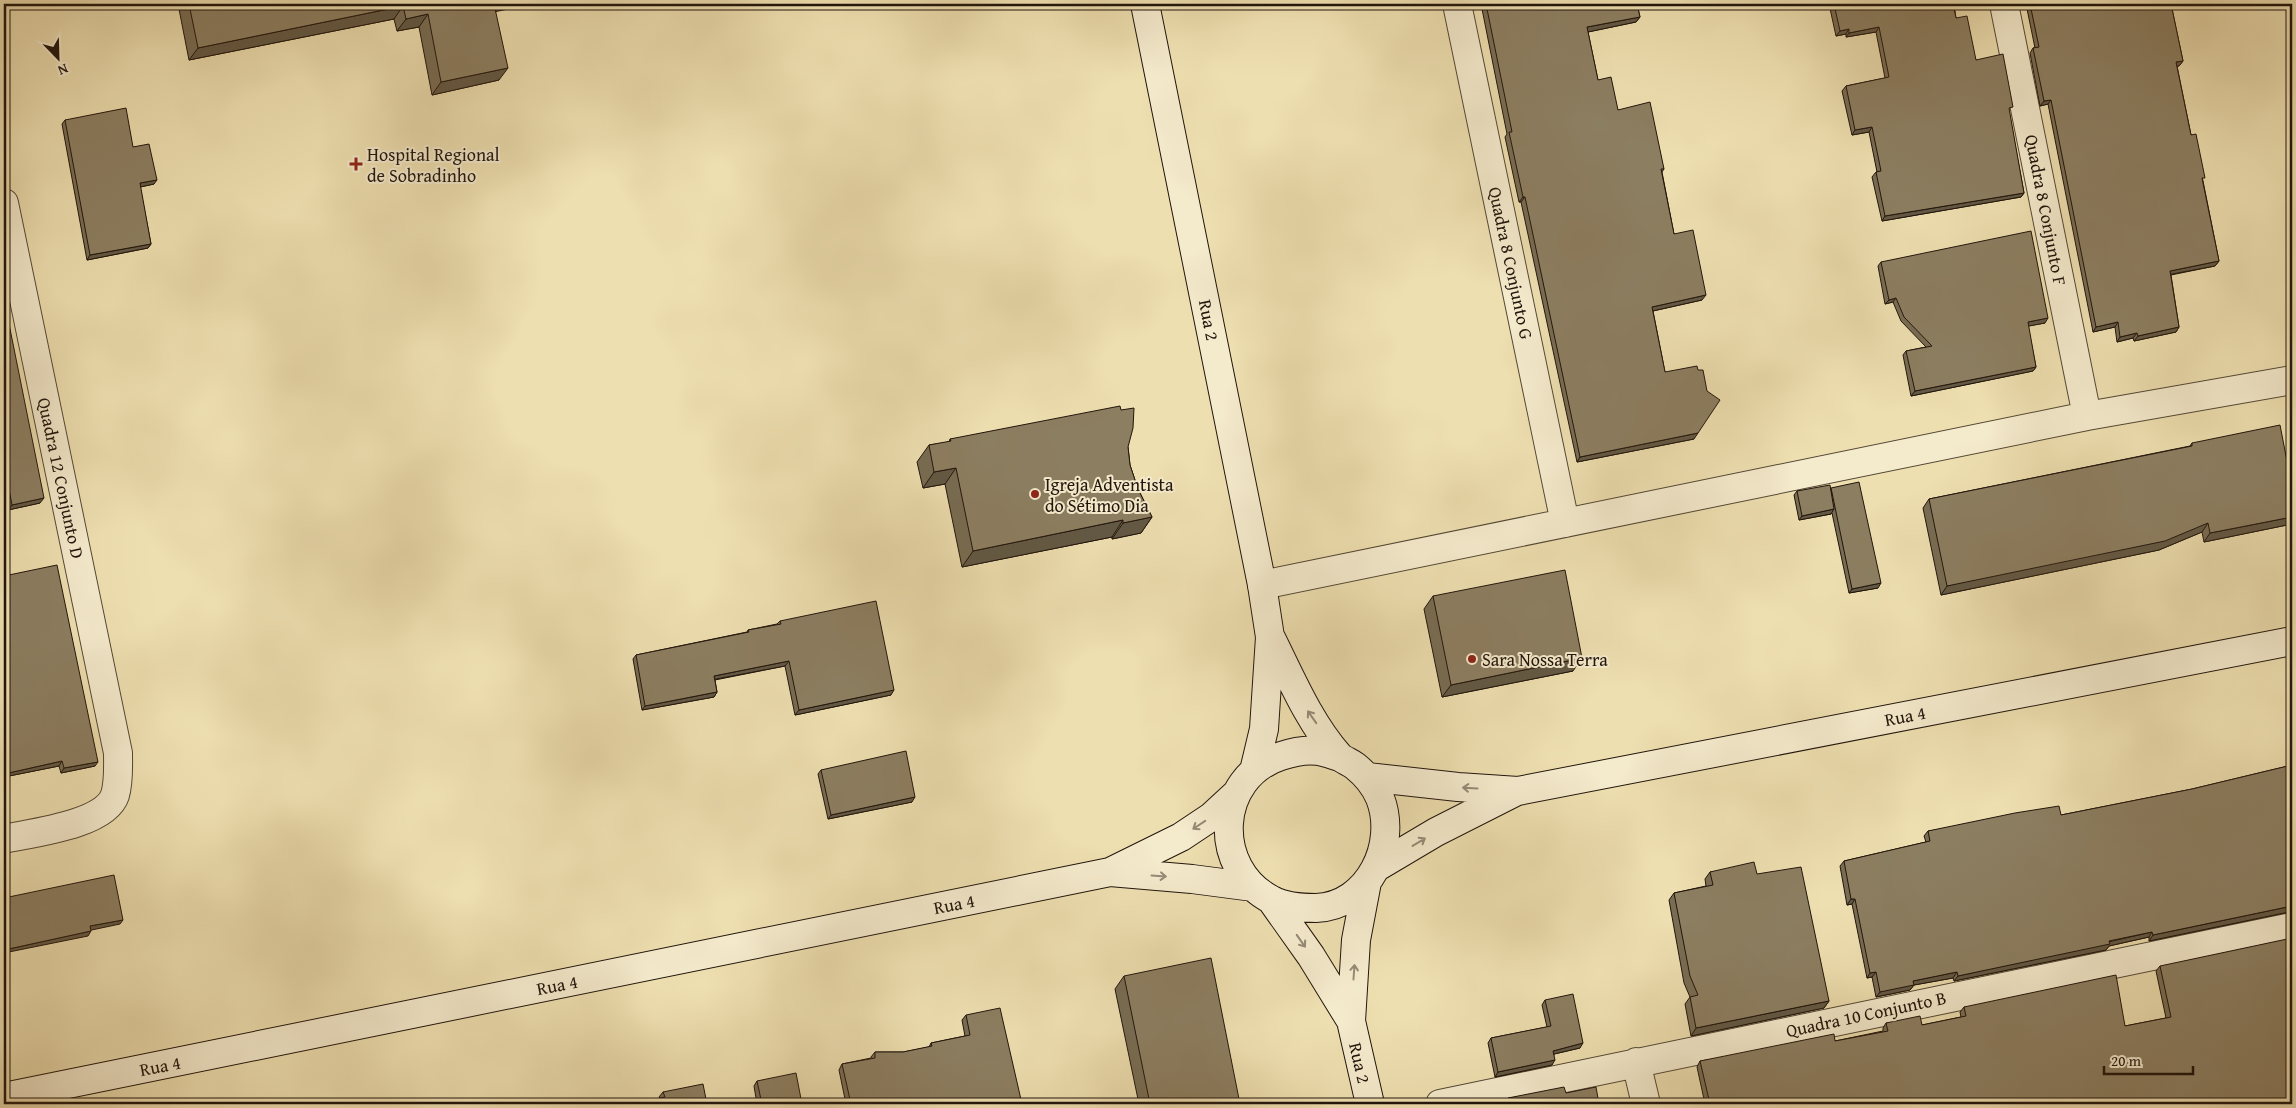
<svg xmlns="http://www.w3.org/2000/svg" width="2296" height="1108" viewBox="0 0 2296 1108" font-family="'Gentium Book Plus',serif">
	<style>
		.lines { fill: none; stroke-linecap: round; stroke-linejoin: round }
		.street-casing { stroke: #544835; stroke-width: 30 }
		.secondary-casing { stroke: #21150c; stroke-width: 30 }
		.street { stroke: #f4eacc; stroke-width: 28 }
		.secondary { stroke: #f4eacc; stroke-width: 28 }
		.wall { fill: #786c53; stroke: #21150c }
		.shaded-wall { fill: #625844; stroke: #21150c }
		.building { fill: #8c7e61; stroke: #21150c }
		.oneway { stroke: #958a76 }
		.poi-dot { fill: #8f2418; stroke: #f4eacc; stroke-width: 2 }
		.labels { text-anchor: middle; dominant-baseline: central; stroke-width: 4; stroke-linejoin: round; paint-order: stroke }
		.poi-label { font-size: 18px; fill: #21150c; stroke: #f4eacc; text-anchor: start }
		.street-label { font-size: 18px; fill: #21150c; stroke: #f4eacc }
	</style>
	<rect width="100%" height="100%" fill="#eedfb0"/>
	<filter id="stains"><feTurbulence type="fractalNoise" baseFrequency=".004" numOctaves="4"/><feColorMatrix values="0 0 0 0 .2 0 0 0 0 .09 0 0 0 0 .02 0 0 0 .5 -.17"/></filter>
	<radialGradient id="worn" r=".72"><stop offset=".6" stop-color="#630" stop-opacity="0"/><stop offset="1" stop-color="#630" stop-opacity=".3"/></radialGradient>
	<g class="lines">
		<g class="street-casing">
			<path id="street" d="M1457 4 1565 523
				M2004 4 2087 416
				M4 203 118 753C118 767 119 782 115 795 105 825 31 833 4 839
				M1262 585 2087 416 2292 380
				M1636 1062 1646 1104
				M1440 1104 2292 927"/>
		</g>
		<g class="secondary-casing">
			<path id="secondary" d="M1145 4 1262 585 1270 637 1264 729 1254 771
				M1271 638C1291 678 1309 722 1339 756 1343 760 1350 762 1355 766 1365 774 1375 786 1380 798 1398 844 1369 906 1316 908 1301 908 1285 907 1272 900 1211 869 1215 777 1281 756 1293 752 1306 749 1318 751 1325 752 1333 755 1340 757
				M1367 777 1458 787 1518 791 2292 641
				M1377 867 1436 832 1517 791
				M1110 872 1192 879 1253 887
				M1367 882 1356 940 1351 1021 1370 1104
				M1272 901 1311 956 1351 1021
				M4 1097 1110 872 1181 837 1211 817 1237 793"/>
		</g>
		<use href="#street" class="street"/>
		<use href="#secondary" class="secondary"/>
	</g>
	<path class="wall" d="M178 4H532L495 11 499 80 432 95 419 27 397 31 394 19 189 60Z
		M1481 4H1637L1640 17 1636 22 1588 32 1598 80 1618 110 1664 169 1662 172 1674 234 1702 300 1653 311 1665 372 1694 439 1577 462 1521 202H1519L1505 137 1507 134Z
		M1829 4H1954L1956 18 1976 60 2009 112 2024 193 2021 197 1882 221 1872 177 1876 172H1877L1869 132 1852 135 1842 91 1846 86 1885 78 1876 32 1846 37V34L1836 36Z
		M2026 4H2171L2183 61 2179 66H2177L2191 135 2203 181 2219 261 2215 266 2171 275 2179 327 2176 332 2134 341 2133 338 2117 342 2115 327 2093 332 2048 104 2040 106 2030 53 2033 48H2035Z
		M65 120 133 147 154 184 140 187 151 244 148 248 87 260 62 124Z
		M1881 262 2045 323 2028 326 2036 367 2033 371 1911 396 1903 355 1906 351 1926 347 1901 321 1893 302 1885 304 1878 266Z
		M4 299 40 503 8 510 4 487Z
		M950 439 1128 447 1130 465 1138 489 1152 517 1141 533 1112 539V537L962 567 945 484 923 488 917 462 929 445 949 442Z
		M2192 443 2292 487V524L2204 542 2202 532 2159 550 1941 595 1923 508 1929 499 2190 446Z
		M1830 488 1878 588 1849 593 1832 513 1831 514 1799 520 1794 495 1797 491Z
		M4 576 95 766 61 773 59 766 4 777Z
		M1433 596 1573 671 1442 697 1424 609Z
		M780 621 891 695 795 715 785 666 715 680 717 692 714 697 642 710 633 659 636 655 747 632 748 630 777 624Z
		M2292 765V912H2289L2149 941V937L2109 946 2106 950 1954 981 1953 978 1914 985 1910 990 1876 997 1872 977 1867 978 1852 904 1847 905 1840 866 1844 861 1926 842 1924 836 1928 831 2061 815 2192 789Z
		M821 770 912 802 828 819 818 774Z
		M1710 872 1757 874 1829 1001 1824 1008 1691 1036 1685 1004 1690 997 1684 983 1669 900 1674 893 1706 886 1705 879Z
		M2160 966 2292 1104H1705L1697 1067 1700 1061 1835 1041 1883 1031V1028L1886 1023 1922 1025 1961 1017 1960 1012 1964 1007 2125 1026 2166 1018 2156 971Z
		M1124 976 1240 1104H1139L1115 989Z
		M1545 1000 1580 1048 1554 1054 1552 1065 1495 1077 1488 1043 1491 1038 1547 1027 1542 1005Z
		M966 1015 1022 1104H846L839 1070 842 1064 871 1058V1057L875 1052H903L929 1047 931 1043 965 1036 962 1020Z
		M757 1081 802 1104H757L754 1086Z
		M663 1092 707 1104 660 1098 659 1097Z
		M1566 1093 1599 1104H1504L1508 1098Z"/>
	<path class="shaded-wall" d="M491 4H532L484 14Z
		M403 6 394 19 189 60 198 48Z
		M428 14 419 27 397 31 406 19Z
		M1640 17 1636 22 1583 33 1587 27Z
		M1879 27 1876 32 1846 37 1849 33Z
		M1849 29 1846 34 1836 36 1840 31Z
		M2183 61 2179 66 2172 67 2176 62Z
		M508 68 499 80 432 95 441 82Z
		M2051 100 2048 104 2040 106 2044 101Z
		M1872 127 1869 132 1852 135 1855 130Z
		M157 180 154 184 136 188 140 183Z
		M2024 193 2021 197 1882 221 1885 216Z
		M1523 197H1525L1521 202H1519Z
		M151 244 148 248 87 260 90 255Z
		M2219 261 2215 266 2167 275 2170 271Z
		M1706 295 1702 300 1648 312 1652 307Z
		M1896 298 1893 302 1885 304 1889 300Z
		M2048 318 2045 323 2024 327 2028 322Z
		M2118 322 2115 327 2093 332 2096 327Z
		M2179 327 2176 332 2134 341 2138 336Z
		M2137 333 2133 338 2117 342 2120 337Z
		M2036 367 2033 371 1911 396 1915 391Z
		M1698 433 1694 439 1577 462 1580 457Z
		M956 468 945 484 923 488 934 472Z
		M44 498 40 503 8 510 12 505Z
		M1834 509 1831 514 1799 520 1802 516Z
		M1152 517 1141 533 1112 539 1123 523Z
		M2292 517V524L2204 542 2210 533Z
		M1123 520 1112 537 962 567 973 551Z
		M2208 523 2202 532 2159 550 1941 595 1947 586Z
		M1881 583 1878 588 1849 593 1852 589Z
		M1582 658 1573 671 1442 697 1451 685Z
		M789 661 785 666 711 680 714 676Z
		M894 690 891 695 795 715 799 710Z
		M717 692 714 697 642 710 645 706Z
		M62 761 59 766 4 777V774Z
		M98 762 95 766 61 773 64 768Z
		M915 797 912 802 828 819 831 815Z
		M1851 899H1855L1852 904 1847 905Z
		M2292 906V912H2289L2149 941 2153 935Z
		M123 920 120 924 87 931 90 926Z
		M91 931 88 936 4 953V950Z
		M2152 932 2149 937 2109 946 2106 950 1954 981 1958 976Z
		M1876 972 1872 977 1867 978 1870 973Z
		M1957 972 1953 978 1914 985 1910 990 1876 997 1880 992 1913 981Z
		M1829 1001 1824 1008 1691 1036 1696 1028Z
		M1583 1043 1580 1048 1550 1055 1553 1051Z
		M1555 1060 1552 1065 1495 1077 1498 1072Z"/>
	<path class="building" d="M189 4H494L508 68 441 82 428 14 406 19 403 6 198 48Z
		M1486 4H1637L1640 17 1587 27 1598 80 1611 77 1618 110 1650 102 1664 169H1661L1674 234 1693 230 1706 295 1652 307 1665 372 1697 366 1698 370H1703L1707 391 1720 400 1698 433 1580 457 1525 197H1523L1509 132H1512Z
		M1834 4H1953L1956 18 1967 16 1976 60 2003 54 2013 107 2009 108 2024 193 1885 216 1876 172 1881 171 1872 127 1855 130 1846 86 1889 77 1879 27 1849 33V29L1840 31Z
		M2030 4H2171L2183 61 2176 62 2191 135 2196 134 2205 178H2202L2219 261 2170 271 2179 327 2138 336 2137 333 2120 337 2118 322 2096 327 2051 100 2044 101 2033 48 2039 47Z
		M126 108 133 147 149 144 157 180 140 183 151 244 90 255 65 120Z
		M2031 231 2048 318 2028 322 2036 367 1915 391 1906 351 1932 346 1904 317 1896 298 1889 300 1881 262Z
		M4 299 44 498 12 505 4 462Z
		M1120 406 1121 410 1134 408 1133 428 1128 447 1130 465 1138 489 1152 517 1123 523V520L973 551 956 468 934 472 929 445 951 441 950 439Z
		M2280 425 2292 487V517L2210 533 2208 523 2165 541 1947 586 1929 499 2192 446V443Z
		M1859 482 1881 583 1852 589 1831 488Z
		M1830 485 1834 509 1802 516 1797 491Z
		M57 565 98 762 64 768 62 761 4 774V655L7 654 4 637V576Z
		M1565 570 1582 658 1451 685 1433 596Z
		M876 601 894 690 799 710 789 661 714 676 717 692 645 706 636 655 749 632 748 630 781 624 780 621Z
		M906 751 915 797 831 815 821 770Z
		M2292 765V906L2153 935 2152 932 2109 941 2110 944 1958 976 1957 972 1913 981 1914 985 1880 992 1876 972 1870 973 1855 899H1851L1844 861 1930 841 1928 831 2015 813 2059 806 2061 815 2192 789Z
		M1754 862 1757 874 1801 867 1829 1001 1696 1028 1690 997 1698 995 1690 976 1674 893 1713 885 1710 872Z
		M114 875 123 920 90 926 91 931 4 950V898Z
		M2292 938V1104H2264V1103L2255 1104H1710L1700 1061 1834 1034 1835 1041 1888 1031 1886 1023 1920 1016 1922 1025 1966 1016 1964 1007 2116 975 2125 1026 2171 1017 2160 966Z
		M1211 958 1240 1104H1150L1124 976Z
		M1573 994 1583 1043 1553 1051 1555 1060 1498 1072 1491 1038 1551 1026 1545 1000Z
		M1000 1008 1022 1104H851L842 1064 875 1058V1052H903L932 1046 931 1043 970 1035 966 1015Z
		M796 1073 802 1104H762L757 1081Z
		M703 1084 707 1104H633L665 1097 663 1092Z
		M1564 1087 1566 1093 1596 1087 1599 1104H1509L1508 1098Z"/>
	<defs><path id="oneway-shaft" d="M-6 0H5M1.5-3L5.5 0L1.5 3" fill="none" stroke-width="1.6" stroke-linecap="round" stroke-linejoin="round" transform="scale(1.25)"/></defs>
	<g class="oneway">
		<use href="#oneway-shaft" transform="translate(1312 717) rotate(-125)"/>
		<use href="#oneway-shaft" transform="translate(1470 788) rotate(-177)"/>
		<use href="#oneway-shaft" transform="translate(1199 825) rotate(146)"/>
		<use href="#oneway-shaft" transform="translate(1419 842) rotate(-31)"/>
		<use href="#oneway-shaft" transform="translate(1159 876) rotate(4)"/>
		<use href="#oneway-shaft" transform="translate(1301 941) rotate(55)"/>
		<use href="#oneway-shaft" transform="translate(1354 972) rotate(-86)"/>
	</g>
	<g class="poi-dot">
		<path d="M353.5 156.5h5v5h5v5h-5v5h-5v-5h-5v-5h5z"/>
		<circle cx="1035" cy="494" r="5"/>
		<circle cx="1472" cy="659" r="5"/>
	</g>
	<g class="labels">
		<g class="poi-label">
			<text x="367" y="154">Hospital Regional<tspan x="367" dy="21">de Sobradinho</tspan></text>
			<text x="1045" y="484">Igreja Adventista<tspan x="1045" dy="21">do Sétimo Dia</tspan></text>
			<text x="1482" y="659">Sara Nossa Terra</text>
		</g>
		<g class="street-label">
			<text transform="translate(2046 210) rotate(79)">Quadra 8 Conjunto F</text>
			<text transform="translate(1511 263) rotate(78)">Quadra 8 Conjunto G</text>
			<text transform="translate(1209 320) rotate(79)">Rua 2</text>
			<text transform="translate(61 478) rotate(78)">Quadra 12 Conjunto D</text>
			<text transform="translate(1905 716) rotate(-11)">Rua 4</text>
			<text transform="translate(954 904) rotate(-11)">Rua 4</text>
			<text transform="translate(557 985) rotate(-11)">Rua 4</text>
			<text transform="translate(1866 1014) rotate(-12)">Quadra 10 Conjunto B</text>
			<text transform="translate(1360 1063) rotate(77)">Rua 2</text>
			<text transform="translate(160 1066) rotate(-11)">Rua 4</text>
		</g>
	</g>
	<rect width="2296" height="1108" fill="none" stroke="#eedfb0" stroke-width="20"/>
	<rect x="5" y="5" width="2286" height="1098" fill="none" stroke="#21150c" stroke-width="2.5"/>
	<rect x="10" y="10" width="2276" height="1088" fill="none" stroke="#21150c"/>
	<g transform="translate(58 58) rotate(157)" stroke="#f4eacc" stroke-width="4" paint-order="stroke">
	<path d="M0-4L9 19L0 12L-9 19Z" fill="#21150c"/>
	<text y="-8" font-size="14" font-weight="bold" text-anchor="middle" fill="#21150c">N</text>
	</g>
	<path d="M2104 1066v8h89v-8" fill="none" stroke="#21150c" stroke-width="2.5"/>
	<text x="2111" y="1066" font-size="15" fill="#21150c" stroke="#f4eacc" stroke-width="4" paint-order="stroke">20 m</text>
	<rect width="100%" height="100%" filter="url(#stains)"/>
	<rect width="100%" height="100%" fill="url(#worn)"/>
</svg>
